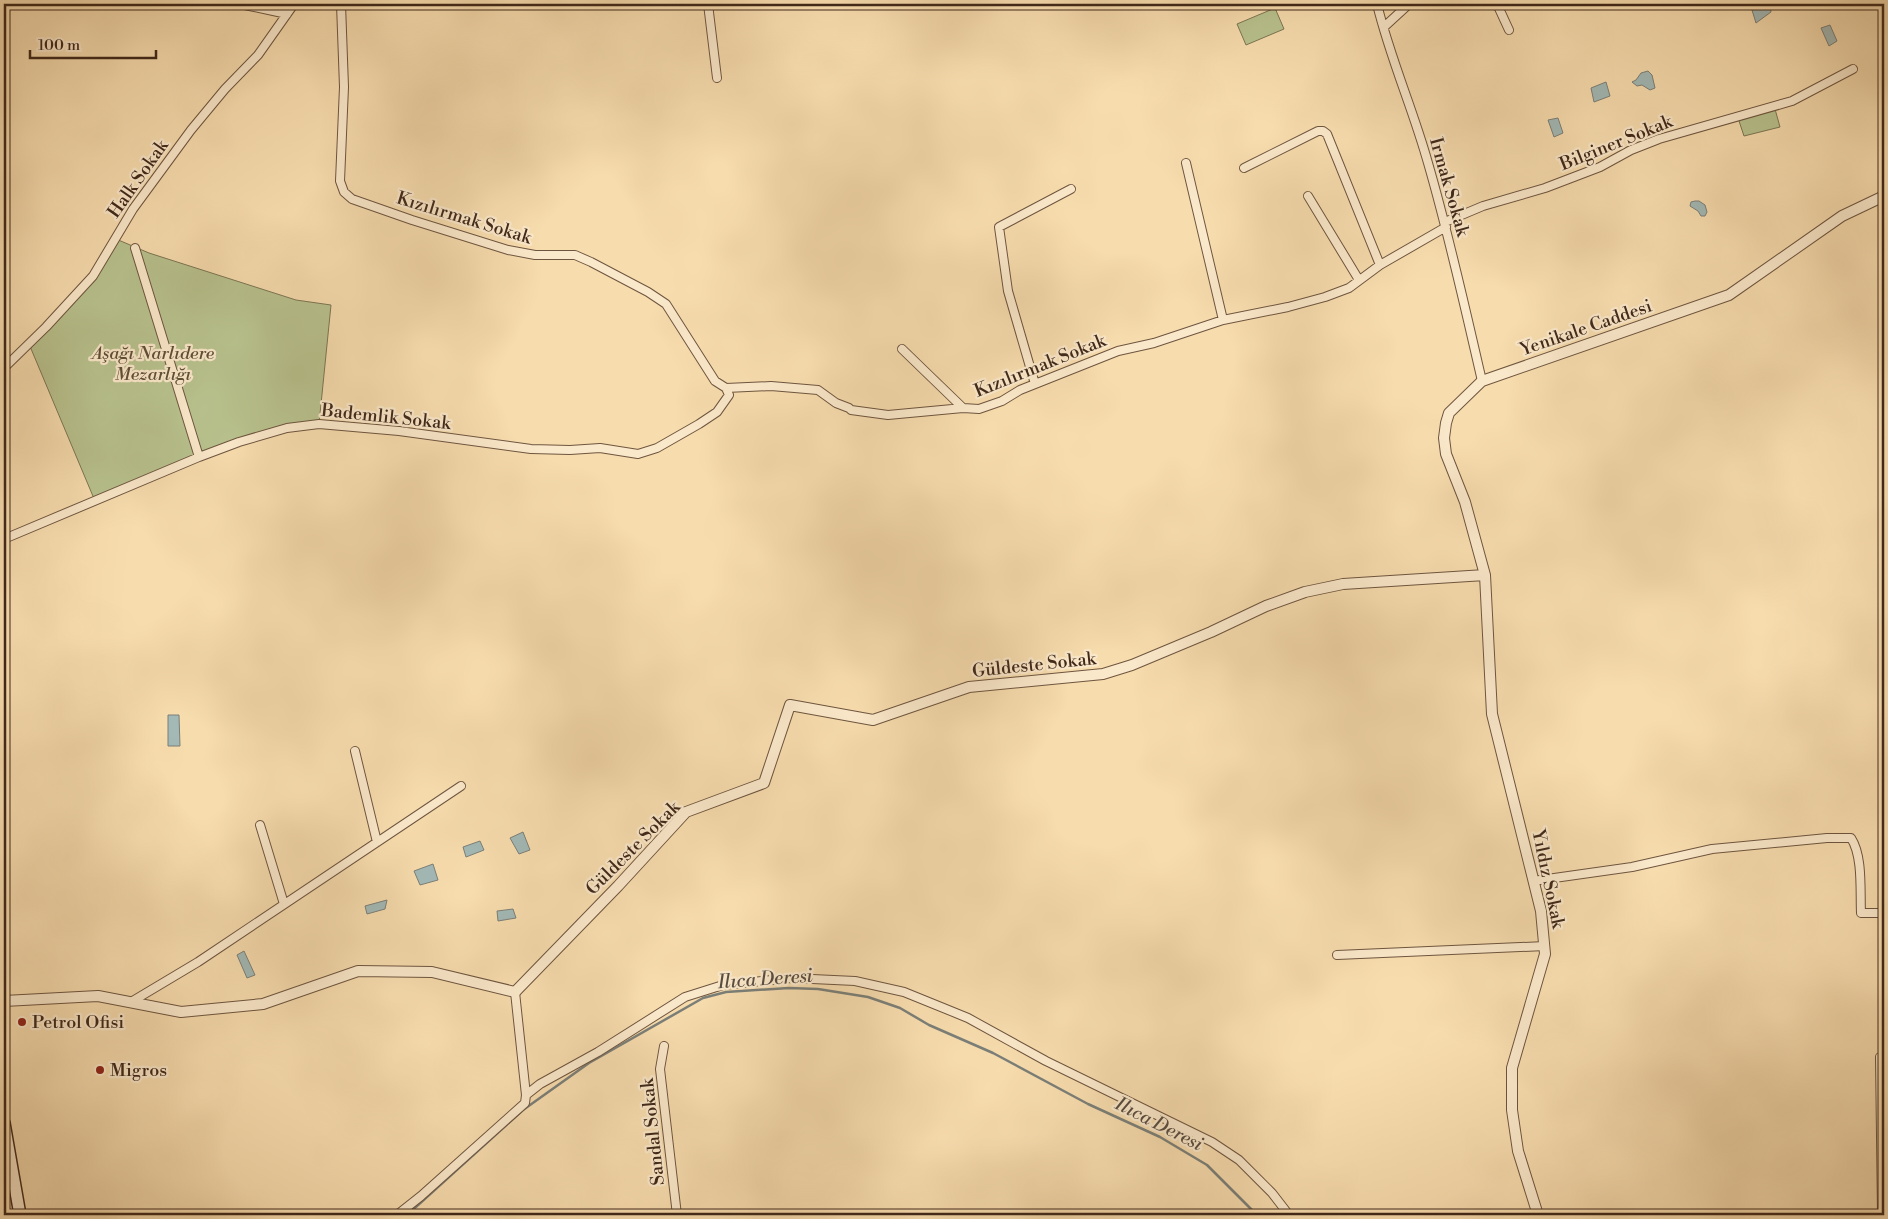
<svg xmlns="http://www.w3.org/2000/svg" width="1888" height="1219" viewBox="0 0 1888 1219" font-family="'Libre Bodoni',serif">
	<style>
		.green { fill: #b8c28e; stroke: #7c7554 }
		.water { fill: #a2b9b6; stroke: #7b7f78 }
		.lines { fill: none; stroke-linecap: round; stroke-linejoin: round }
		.stream { stroke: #7b7f78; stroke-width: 2.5 }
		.minor-casing { stroke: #6e553f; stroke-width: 10 }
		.tertiary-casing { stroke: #6e553f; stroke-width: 12 }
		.secondary-casing { stroke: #40281a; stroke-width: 14 }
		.minor { stroke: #fae8ca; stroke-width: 8 }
		.tertiary { stroke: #fae8ca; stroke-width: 10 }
		.secondary { stroke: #fae8ca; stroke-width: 11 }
		.poi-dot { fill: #8f2418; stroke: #fae8ca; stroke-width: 2 }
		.labels { text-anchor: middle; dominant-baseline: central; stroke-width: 4.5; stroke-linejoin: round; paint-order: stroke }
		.street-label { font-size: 18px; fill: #40281a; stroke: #fae8ca }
		.park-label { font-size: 18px; font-style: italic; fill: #5e4e37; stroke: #fae8ca }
		.poi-label { font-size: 18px; fill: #40281a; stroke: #fae8ca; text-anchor: start }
		.water-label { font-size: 19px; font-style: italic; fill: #584c41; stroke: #fae8ca }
	</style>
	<rect width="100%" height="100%" fill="#f7dcae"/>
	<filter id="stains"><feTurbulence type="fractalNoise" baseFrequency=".004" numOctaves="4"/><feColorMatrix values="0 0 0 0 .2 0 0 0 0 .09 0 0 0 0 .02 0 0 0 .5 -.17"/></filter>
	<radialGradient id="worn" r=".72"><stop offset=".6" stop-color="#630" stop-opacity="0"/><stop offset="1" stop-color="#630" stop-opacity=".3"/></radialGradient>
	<path class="green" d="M1275 8 1284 29 1246 45 1237 24Z
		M1775 109 1780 127 1744 136 1738 118Z
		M116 239 149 253 296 300 331 305 319 424 239 442 95 501 29 344 93 276Z"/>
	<path class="water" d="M1770 5 1771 12 1756 23 1752 10Z
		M1830 25 1837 41 1829 46 1821 28Z
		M1648 71 1652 75 1655 88 1650 90 1642 85 1637 86 1632 82 1636 80 1641 73Z
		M1606 82 1610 96 1594 102 1591 88Z
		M1558 118 1563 133 1554 137 1548 120Z
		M1695 201H1699L1705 205 1707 212 1705 216H1701L1698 211 1690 206 1691 202Z
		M168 715H179L180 746H168Z
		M523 832 530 850 519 854 510 838Z
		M480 841 484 850 466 857 463 847Z
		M433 864 438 880 420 885 414 871Z
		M387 900 385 909 367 914 365 906Z
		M513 909 516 918 498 921 497 911Z
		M244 951 255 975 247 978 237 955Z"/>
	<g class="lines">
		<path class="stream" d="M407 1215 523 1110 589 1063 703 998 726 992 789 988 818 989 868 997 900 1008 929 1025 993 1053 1088 1104 1160 1137 1207 1165 1257 1215"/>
		<g class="minor-casing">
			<path id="minor" d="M240 4 287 14
				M341 4 344 87 340 181 344 192 352 199 412 220 508 250 535 255H575L591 262 648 292 666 304 715 381 726 388 771 386 818 390 836 403 849 408 851 410 888 415 963 408 979 409 1002 401 1020 390 1118 351 1154 343 1223 320 1288 307 1325 297 1349 288 1380 265 1446 227
				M708 4 717 78
				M1377 4C1390 58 1413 109 1428 163 1449 235 1465 308 1482 381
				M1497 4 1509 30
				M1384 27 1409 4
				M1186 163 1223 320
				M1244 168 1318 131H1323L1327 134 1380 265
				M1308 196 1359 280
				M1445 222 1483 206 1545 188 1600 167 1631 150 1659 139 1792 101 1853 69
				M135 248 199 457
				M902 349 963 408
				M4 368 46 327 93 276 133 209 191 130 225 89 258 55 294 4
				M1035 384 1008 291 999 227 1071 189
				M4 539 199 457 239 442 287 428 319 424 399 431 531 449 570 450 600 448 638 454 657 448 699 424 717 412 729 395 726 388
				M355 751 377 842
				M260 825 284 904
				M1533 881 1632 867 1712 849 1827 838H1851C1863 856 1860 891 1861 913H1884
				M1337 955 1545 946
				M515 992 526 1095
				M131 1002 198 962 461 786
				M664 1046 660 1069 677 1215
				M1880 1057 1882 1215
				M397 1215 421 1196 525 1103 526 1095 540 1084 598 1052 685 997 723 985 791 978 855 981 904 992 968 1018 1046 1061 1212 1142 1239 1160 1272 1193 1289 1215"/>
		</g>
		<g class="tertiary-casing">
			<path id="tertiary" d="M4 1001 98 996 181 1012 263 1004 358 971 432 972 515 992 618 886 686 812 764 783 790 705 873 720 969 687 1103 674 1132 665 1211 632 1266 606 1305 592 1343 584 1485 575
				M1538 1215 1518 1151 1512 1110V1068L1545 954 1541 911 1492 714 1485 575 1465 502 1446 454 1444 438 1446 423 1449 413 1482 381 1729 295 1842 216 1884 196"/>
		</g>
		<g class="secondary-casing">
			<path id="secondary" d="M4 1123 20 1215"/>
		</g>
		<use href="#minor" class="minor"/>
		<use href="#tertiary" class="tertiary"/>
		<use href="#secondary" class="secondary"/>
	</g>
	<g class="poi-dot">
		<circle cx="22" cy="1022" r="5"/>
		<circle cx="100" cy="1070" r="5"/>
	</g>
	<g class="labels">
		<g class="street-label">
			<text transform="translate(1616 143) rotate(-22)">Bilginer Sokak</text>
			<text transform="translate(138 179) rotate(-55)">Halk Sokak</text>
			<text transform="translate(1449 187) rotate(74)">Irmak Sokak</text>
			<text transform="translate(464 218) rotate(17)">Kızılırmak Sokak</text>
			<text transform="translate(1586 328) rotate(-19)">Yenikale Caddesi</text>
			<text transform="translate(1040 366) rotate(-22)">Kızılırmak Sokak</text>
			<text transform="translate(386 417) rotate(6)">Bademlik Sokak</text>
			<text transform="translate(1034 665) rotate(-6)">Güldeste Sokak</text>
			<text transform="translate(633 848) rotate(-45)">Güldeste Sokak</text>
			<text transform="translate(1548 879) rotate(78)">Yıldız Sokak</text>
			<text transform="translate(653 1132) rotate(-96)">Sandal Sokak</text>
		</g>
		<g class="park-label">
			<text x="153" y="353">Aşağı Narlıdere<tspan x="153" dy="21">Mezarlığı</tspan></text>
		</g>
		<g class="poi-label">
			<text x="32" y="1022">Petrol Ofisi</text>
			<text x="110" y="1070">Migros</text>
		</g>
		<g class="water-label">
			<text transform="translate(765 979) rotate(-4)">Ilıca Deresi</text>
			<text transform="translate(1159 1124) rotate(27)">Ilıca Deresi</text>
		</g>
	</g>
	<rect width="1888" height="1219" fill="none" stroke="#f7dcae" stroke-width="20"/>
	<rect x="5" y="5" width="1878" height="1209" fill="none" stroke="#40281a" stroke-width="2.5"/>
	<rect x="10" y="10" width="1868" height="1199" fill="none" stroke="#40281a"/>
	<path d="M30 50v8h126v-8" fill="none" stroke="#40281a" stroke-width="2.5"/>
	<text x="38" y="50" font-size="15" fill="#40281a" stroke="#fae8ca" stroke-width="4" paint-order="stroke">100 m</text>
	<rect width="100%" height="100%" filter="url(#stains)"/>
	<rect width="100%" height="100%" fill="url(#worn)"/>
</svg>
